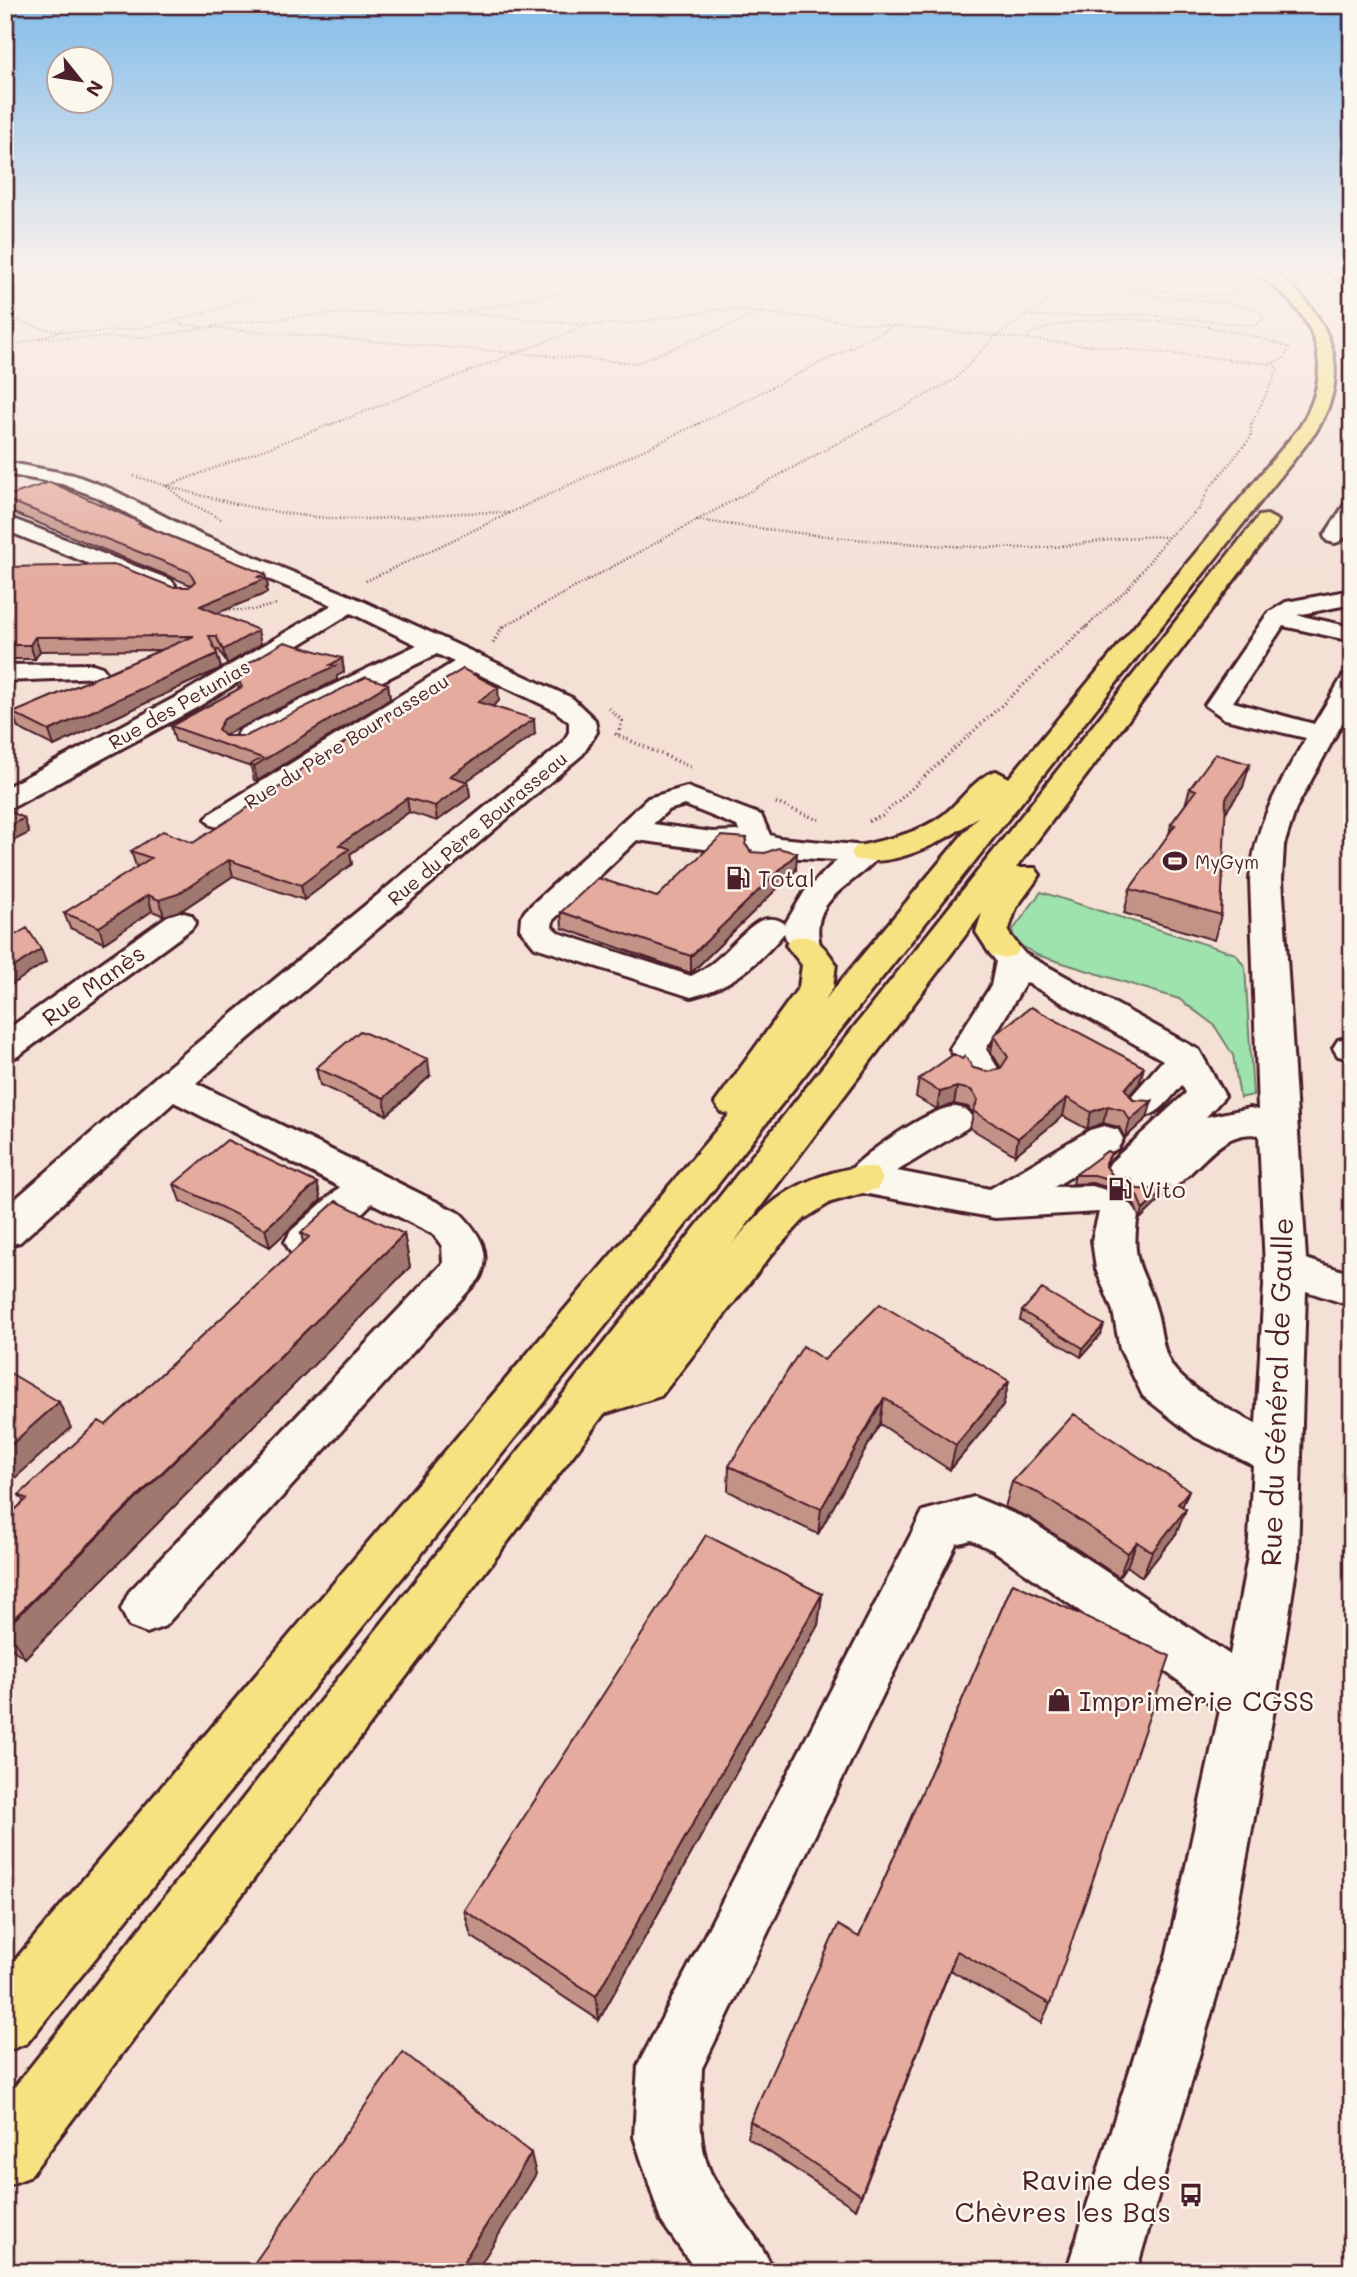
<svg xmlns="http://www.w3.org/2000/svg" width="1357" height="2277" viewBox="0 0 1357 2277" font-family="Mali,sans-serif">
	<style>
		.green { fill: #9ee2ad; stroke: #74806c; stroke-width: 2 }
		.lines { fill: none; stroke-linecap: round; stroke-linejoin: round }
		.minor-casing { stroke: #4a1f2b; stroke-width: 6 }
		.highway-casing { stroke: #4a1f2b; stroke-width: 6 }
		.path-far2 { stroke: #4a1f2b; stroke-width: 2; stroke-dasharray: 1 2.5; stroke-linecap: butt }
		.path-far1 { stroke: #4a1f2b; stroke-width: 2.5; stroke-dasharray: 1 2.5; stroke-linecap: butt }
		.path { stroke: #4a1f2b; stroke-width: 3.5; stroke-dasharray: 1 3.5; stroke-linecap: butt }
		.minor { fill: #fbf7ec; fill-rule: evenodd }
		.highway { fill: #f6e281; fill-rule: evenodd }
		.wall { fill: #c49388; stroke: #4a1f2b; stroke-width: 2 }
		.shaded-wall { fill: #a0786f; stroke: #4a1f2b; stroke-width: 2 }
		.building { fill: #e4ab9e; stroke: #4a1f2b; stroke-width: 2 }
		.labels { text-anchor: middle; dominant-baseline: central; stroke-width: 5; stroke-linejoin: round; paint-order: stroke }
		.far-street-label { font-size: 19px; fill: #4a1f2b; stroke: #fbf7ec }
		.far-poi-label { font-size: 19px; fill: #4a1f2b; stroke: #fbf7ec; text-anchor: start }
		.poi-label { font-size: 23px; fill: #4a1f2b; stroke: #fbf7ec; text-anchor: start }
		.street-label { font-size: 23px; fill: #4a1f2b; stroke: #fbf7ec }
		.near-street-label { font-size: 28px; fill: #4a1f2b; stroke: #fbf7ec }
		.near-poi-label { font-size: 28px; fill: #4a1f2b; stroke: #fbf7ec; text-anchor: start }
	</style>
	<rect width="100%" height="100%" fill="#f4e0d5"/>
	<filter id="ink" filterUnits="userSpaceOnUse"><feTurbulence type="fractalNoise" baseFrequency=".0143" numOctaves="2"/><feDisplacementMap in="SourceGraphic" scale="14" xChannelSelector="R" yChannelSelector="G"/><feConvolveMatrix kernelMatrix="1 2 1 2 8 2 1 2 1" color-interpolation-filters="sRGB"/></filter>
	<g filter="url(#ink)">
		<path class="green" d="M1041 892 1236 954 1245 967 1253 1095 1240 1098 1233 1055 1214 1025 1179 999 1037 955 1012 940 1013 930Z"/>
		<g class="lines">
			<g class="minor-casing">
				<path id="minor" d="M1322 269H1339L1352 277V287Z
					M5 462 74 475 111 489 201 535 358 599 572 698 595 720 597 732 583 754 196 1083 461 1214C479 1233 493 1253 479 1279L165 1626 147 1633 129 1626 121 1609 129 1592 443 1263 442 1246 433 1234 372 1203 321 1253 306 1257 291 1253 285 1242 291 1231 340 1187 174 1102 20 1242 5 1246V1208L157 1076 563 743 569 732V722L554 710 474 672 231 825 221 828 211 825 206 819 211 813 454 662 437 654 261 741H241L237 735 241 729 417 645 351 613 196 708 15 806 5 809V788L178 696 332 605 185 545 97 497 62 484 5 474Z
					M1352 502C1352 518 1354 538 1335 543L1327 541 1324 536 1345 504Z
					M5 516 171 580 175 585 171 590H155L5 530Z
					M1352 590V604L1297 615 1352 627V641L1283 626 1233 702 1314 724 1343 676 1352 673V705L1296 808 1284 845 1282 879 1306 1259 1352 1274V1306L1306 1291 1298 1556 1276 1699 1229 1953 1136 2272H1066L1167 1953 1220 1710 993 1550 971 1540 956 1544 702 2068C701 2105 695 2148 715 2181 734 2212 760 2237 774 2272H697L661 2221 634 2137 638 2065 923 1511 974 1497 1029 1520 1230 1655 1248 1556 1253 1465 1195 1437 1143 1396 1120 1349 1113 1311 1096 1269 1092 1240 1099 1212 995 1218 863 1193 849 1189 843 1179C856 1158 927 1110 952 1107 957 1106 962 1109 967 1110L973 1119 967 1128 897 1171 990 1189 1090 1130 1104 1126 1118 1130 1123 1139 1118 1148 1054 1187 1092 1186 1106 1190 1111 1203 1118 1200 1132 1205 1138 1215C1129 1267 1146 1270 1157 1313 1162 1332 1162 1354 1175 1370 1190 1389 1234 1413 1256 1424L1265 1268 1259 1135C1206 1126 1186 1210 1135 1195L1129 1185 1111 1182 1105 1172 1111 1162 1186 1093 1182 1085C1165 1104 1155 1122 1129 1115L1123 1106 1163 1060 1026 982 986 1049 1002 1075 997 1083 984 1087 971 1083 950 1049 991 986 996 961 986 948 991 941C1008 937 1014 940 1025 954L1199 1050 1225 1096 1206 1117 1250 1108 1258 1110 1250 879C1256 822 1278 787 1306 738L1225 719 1205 705 1268 613 1286 602Z
					M93 664 102 667 106 672 102 677 5 681V665Z
					M687 787 761 815 770 835 779 838 877 847 881 853C859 885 808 895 820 945L815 952 803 955 791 952 784 933C758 964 730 988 691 997L535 947 520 929 521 917 526 910 648 798ZM685 805 737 826 739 831 712 832 653 824 668 810ZM637 840 712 850 753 849 747 859 751 866C765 869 772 866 782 857L837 860 805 891 785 924C778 918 767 917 758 922 733 938 724 961 691 976L559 933 552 927 553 920Z
					M180 912 191 915 196 922 191 929 18 1056 5 1059V1031L169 915Z
					M1351 1037 1352 1059 1338 1056 1333 1048 1338 1040Z"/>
			</g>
			<g class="highway-casing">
				<path id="highway" d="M1254 269H1270C1328 312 1357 367 1315 433L609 1321 27 2043 5 2052V1972L730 1114 721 1112 715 1103 799 987 802 965 786 945 791 938C814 932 824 946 836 964L833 988 824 1001 978 816C950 840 893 869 855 859L851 853 855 847C886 839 915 835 942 816 960 803 975 777 996 771L1009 778 1300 427C1328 380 1326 338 1287 298 1277 287 1263 280 1254 269Z
					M1267 515 1278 521 1275 526 1016 868H1035L1040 875 1016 908 1008 932 1020 948 1015 955 1003 958 991 955 976 932 982 913 731 1246C761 1209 787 1185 835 1172 851 1168 861 1165 877 1169L883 1179 877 1189 831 1202 804 1219 771 1255 661 1396 604 1414 29 2177 5 2186V2099L1259 516Z"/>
			</g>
			<path class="path-far2" d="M525 269 646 273
				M1220 269 1237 280
				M662 272 689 269
				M1072 282 1206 295 1234 294 1243 286
				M468 311 663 272
				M1031 316 1148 315 1248 325 1258 324 1264 318 1259 311 1233 304 1068 287
				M5 317C22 321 39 329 57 331 150 340 240 301 326 269
				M174 323 203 327
				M212 328 636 363 762 312
				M61 331 40 338 148 337 247 321 342 313H465L586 325 624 324 721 309 996 336 1052 298 1081 269
				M1030 339 1029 335C1088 305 1229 323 1289 348L1284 359 1272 363
				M5 348 40 338
				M330 425 586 326
				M696 425 894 326
				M871 425 954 380 996 336 1274 364 1278 370 1251 425"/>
			<path class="path-far1" d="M134 476C203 497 275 517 348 519 402 520 454 510 508 513
				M221 519 182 499 167 486 334 423
				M696 520C807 535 918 548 1030 548 1076 548 1120 534 1167 537
				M366 581 700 423
				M223 610H253L277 604
				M501 628 874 423
				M1085 628 1130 586 1168 537 1199 509 1209 489 1251 437V423"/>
			<path class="path" d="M493 643 503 626
				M609 708 622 721 618 735
				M615 734 693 768
				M776 803 819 820
				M869 821 882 816 1087 626"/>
			<use href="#minor" class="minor"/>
			<use href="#highway" class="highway"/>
		</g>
		<path class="wall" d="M893 269H949L944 273Z
			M5 497 142 523 143 525 265 574 268 587 266 588 267 593 217 613 261 644 227 664 219 650H216L221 668 54 746 18 728 13 713 161 650 40 651 35 659H5V567L172 587H189L191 585 6 510Z
			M342 658 344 672 337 676V680L227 734 226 736H246L388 684 390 699 257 781 254 780 251 767 175 741 171 726 239 689 234 672Z
			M499 701 492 706 535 734 466 781 468 782 470 797 437 821 409 812 350 854 352 864 304 900 233 876 182 910 164 916 152 911 104 943 70 928 64 913 138 867 136 866 131 851 193 843 290 781 289 777Z
			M1243 787 1225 813 1221 915 1214 940 1124 913 1130 889 1169 835 1171 824 1185 805 1190 788Z
			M747 846 751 852 796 870 691 973 562 928 561 912 657 897Z
			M1352 931V947L1346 946Z
			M994 1035 1144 1067 1139 1084 1130 1095 1147 1118 1125 1138 1119 1127 1103 1123 1087 1129 1063 1116 1015 1155 970 1128 973 1114 968 1107 954 1104 937 1109 916 1097 919 1079 973 1068 988 1072 1001 1068 991 1052Z
			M316 1068 430 1076 387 1115 320 1085Z
			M1111 1153 1106 1166 1113 1176 1137 1189 1155 1190 1168 1186 1165 1195 1140 1219 1134 1204 1119 1198 1112 1200 1107 1187 1092 1183 1073 1184 1075 1175Z
			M317 1183 321 1200 270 1247 180 1201 174 1184Z
			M301 1233 404 1234 410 1267 25 1658 5 1644V1519L24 1502 19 1495 106 1425 303 1243Z
			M1022 1311 1101 1334 1081 1357 1020 1320Z
			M824 1360 1009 1381 1003 1406 950 1470 880 1424 818 1534 728 1491 729 1466Z
			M1012 1482 1189 1490 1182 1507 1186 1509 1176 1534 1142 1577 1127 1566 1119 1577 1030 1518 1005 1507Z
			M1013 1583 1050 2004 1041 2023 950 1970 856 2209 748 2138 750 2121 859 1937Z
			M822 1594 818 1625 599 2020 471 1936 464 1910Z"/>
		<path class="shaded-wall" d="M265 574 268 587 266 588 267 593 203 619 200 606Z
			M258 630 261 644 227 664 223 650Z
			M35 637 40 651 35 659 30 645Z
			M217 654 221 668 54 746 49 731Z
			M342 658 344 672 337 676V680L227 734 222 743 218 729 224 719Z
			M388 684 390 699 257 781 254 766Z
			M498 687 499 701 480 716 478 702Z
			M534 719 535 734 452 791 450 776Z
			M1250 764 1243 787 1219 822 1226 798Z
			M468 782 470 797 437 821 435 806Z
			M407 798 409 812 350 854 352 864 304 900 301 885 339 845Z
			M24 818 29 833 5 845V828Z
			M797 853 796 870 691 973V956Z
			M229 860 233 876 182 910 164 916 159 900Z
			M148 895 152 911 104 943 99 927Z
			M41 949 46 962 5 989V973Z
			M428 1059 430 1076 387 1115 384 1098Z
			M1144 1067 1139 1084 1120 1106 1125 1089Z
			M957 1087 954 1104 937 1109 940 1092Z
			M1067 1098 1063 1116 1015 1155 1018 1138Z
			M1152 1101 1147 1118 1125 1138 1130 1120Z
			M1108 1106 1103 1123 1087 1129 1091 1112Z
			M317 1183 321 1200 270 1247 265 1229Z
			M1168 1186 1165 1195 1140 1219 1143 1210Z
			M1121 1189 1119 1198 1112 1200 1115 1191Z
			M404 1234 410 1267 25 1658 6 1628Z
			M1104 1325 1101 1334 1081 1357 1083 1348Z
			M1009 1381 1003 1406 950 1470 956 1445Z
			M884 1398 880 1424 818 1534 821 1509Z
			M59 1402 71 1428 5 1487V1450Z
			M1189 1490 1179 1515 1178 1504Z
			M1186 1509 1176 1534 1142 1577 1152 1552Z
			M1137 1542 1127 1566 1119 1577 1128 1553Z
			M822 1594 818 1625 599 2020 596 1996Z
			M957 1951 950 1970 856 2209 861 2195Z
			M531 2153 536 2174 476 2272H457Z"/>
		<path class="building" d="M50 482 142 523 139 524 265 574 258 577 265 579 200 606 258 630 223 650 216 636H209L217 654 49 731 13 713 194 636 35 637 30 645H5V567L117 565 172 587H189L195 581 190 572 5 499V497Z
			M284 642 342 658 330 665 335 666 224 719 218 729 225 736H246L366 677 388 684 254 766 250 765 262 758 171 726 242 687 234 672Z
			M463 669 498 687 478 702 534 719 450 776 468 782 435 806 407 798 339 845 349 849 301 885 229 860 178 894 159 900 148 895 99 927 64 913 151 858 131 851 163 831 193 843 292 779 289 777Z
			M1215 754 1250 764 1226 798 1221 915 1130 889 1175 825 1171 824 1196 790 1190 788Z
			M5 809 24 818 5 828Z
			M721 836 747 838 745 844 751 852 765 853 778 848 797 853 691 956 561 912 598 878 657 897Z
			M27 928 41 949 5 973V941Z
			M1031 1007 1144 1067 1125 1089 1133 1100 1152 1101 1130 1120 1123 1110 1108 1106 1091 1112 1067 1098 1018 1138 973 1111 978 1100 971 1090 957 1087 940 1092 919 1079 954 1054 962 1059 965 1056 973 1068 988 1072 1001 1068 1008 1057 994 1035Z
			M360 1031 428 1059 384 1098 316 1068Z
			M227 1140 317 1183 265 1229 174 1184Z
			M1107 1151 1111 1153 1105 1165 1113 1176 1130 1179 1137 1189 1155 1190 1168 1186 1143 1210 1137 1195 1121 1189 1115 1191 1109 1179 1094 1175H1075Z
			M336 1201 404 1234 5 1627V1519L27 1499 19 1495 99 1421 106 1425 309 1237 301 1233Z
			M1042 1289 1104 1325 1083 1348 1022 1311Z
			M880 1304 1009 1381 956 1445 884 1398 821 1509 729 1466 803 1346 824 1360Z
			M5 1370 59 1402 5 1450Z
			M1074 1414 1189 1490 1178 1504 1186 1509 1152 1552 1137 1542 1128 1553 1038 1493 1012 1482Z
			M706 1535 822 1594 596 1996 464 1910Z
			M1013 1583 1170 1656 1050 2004 957 1951 861 2195 750 2121 838 1925 859 1937Z
			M403 2052 531 2153 457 2272H248Z"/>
	</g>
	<linearGradient id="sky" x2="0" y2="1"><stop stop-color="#84bdea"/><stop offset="0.46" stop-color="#faf1ec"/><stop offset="1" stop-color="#faf1ec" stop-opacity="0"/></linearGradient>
	<rect width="1357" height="587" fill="url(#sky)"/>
	<defs>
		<g id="stadium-bare" transform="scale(1.89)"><path d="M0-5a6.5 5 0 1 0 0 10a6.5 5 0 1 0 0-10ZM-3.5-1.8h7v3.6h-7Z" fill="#4a1f2b" stroke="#fbf7ec" stroke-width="2.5" paint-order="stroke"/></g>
		<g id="fuel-bare" transform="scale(1.89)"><path d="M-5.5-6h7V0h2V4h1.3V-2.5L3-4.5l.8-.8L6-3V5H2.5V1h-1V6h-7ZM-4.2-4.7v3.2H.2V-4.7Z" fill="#4a1f2b" stroke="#fbf7ec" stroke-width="2.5" paint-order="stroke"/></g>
		<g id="shop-bare" transform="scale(1.89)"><path d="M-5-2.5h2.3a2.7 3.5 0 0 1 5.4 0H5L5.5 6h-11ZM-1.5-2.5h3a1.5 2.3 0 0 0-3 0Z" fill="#4a1f2b" stroke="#fbf7ec" stroke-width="2.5" paint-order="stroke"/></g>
		<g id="bus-bare" transform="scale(1.89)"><path d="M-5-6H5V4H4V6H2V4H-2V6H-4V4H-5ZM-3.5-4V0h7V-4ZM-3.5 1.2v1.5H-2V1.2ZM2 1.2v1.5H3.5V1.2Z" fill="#4a1f2b" stroke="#fbf7ec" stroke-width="2.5" paint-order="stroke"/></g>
	</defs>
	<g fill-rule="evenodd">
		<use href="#stadium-bare" x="1175" y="861"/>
		<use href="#fuel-bare" x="738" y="878"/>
		<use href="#fuel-bare" x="1120" y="1189"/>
		<use href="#shop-bare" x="1059" y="1700"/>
		<use href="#bus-bare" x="1191" y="2195"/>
	</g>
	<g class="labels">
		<g class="far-street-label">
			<text transform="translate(179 704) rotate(-30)">Rue des Petunias</text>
			<text transform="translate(346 741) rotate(-32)">Rue du Père Bourrasseau</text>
			<text transform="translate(477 828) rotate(-40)">Rue du Père Bourasseau</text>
		</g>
		<g class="far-poi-label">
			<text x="1195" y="861">MyGym</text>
		</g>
		<g class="poi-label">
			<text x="758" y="878">Total</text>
			<text x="1140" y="1189">Vito</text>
		</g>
		<g class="street-label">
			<text transform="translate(93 985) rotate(-36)">Rue Manès</text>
		</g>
		<g class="near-street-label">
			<text transform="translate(1276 1392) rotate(-88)">Rue du Général de Gaulle</text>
		</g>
		<g class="near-poi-label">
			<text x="1079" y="1700">Imprimerie CGSS</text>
			<text x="1171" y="2179" text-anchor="end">Ravine des<tspan x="1171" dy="32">Chèvres les Bas</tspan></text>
		</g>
	</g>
	<rect width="1357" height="2277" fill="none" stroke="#fbf7ec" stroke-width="28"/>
	<rect x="14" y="14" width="1329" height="2249" fill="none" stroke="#4a1f2b" stroke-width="2.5" filter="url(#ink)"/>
	<g transform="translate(80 80) rotate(120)"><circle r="33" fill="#fbf7ec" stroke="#b4a19f" stroke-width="2"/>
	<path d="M0-5L12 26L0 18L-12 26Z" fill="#4a1f2b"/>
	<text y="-10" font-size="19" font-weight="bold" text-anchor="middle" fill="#4a1f2b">N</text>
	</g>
</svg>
